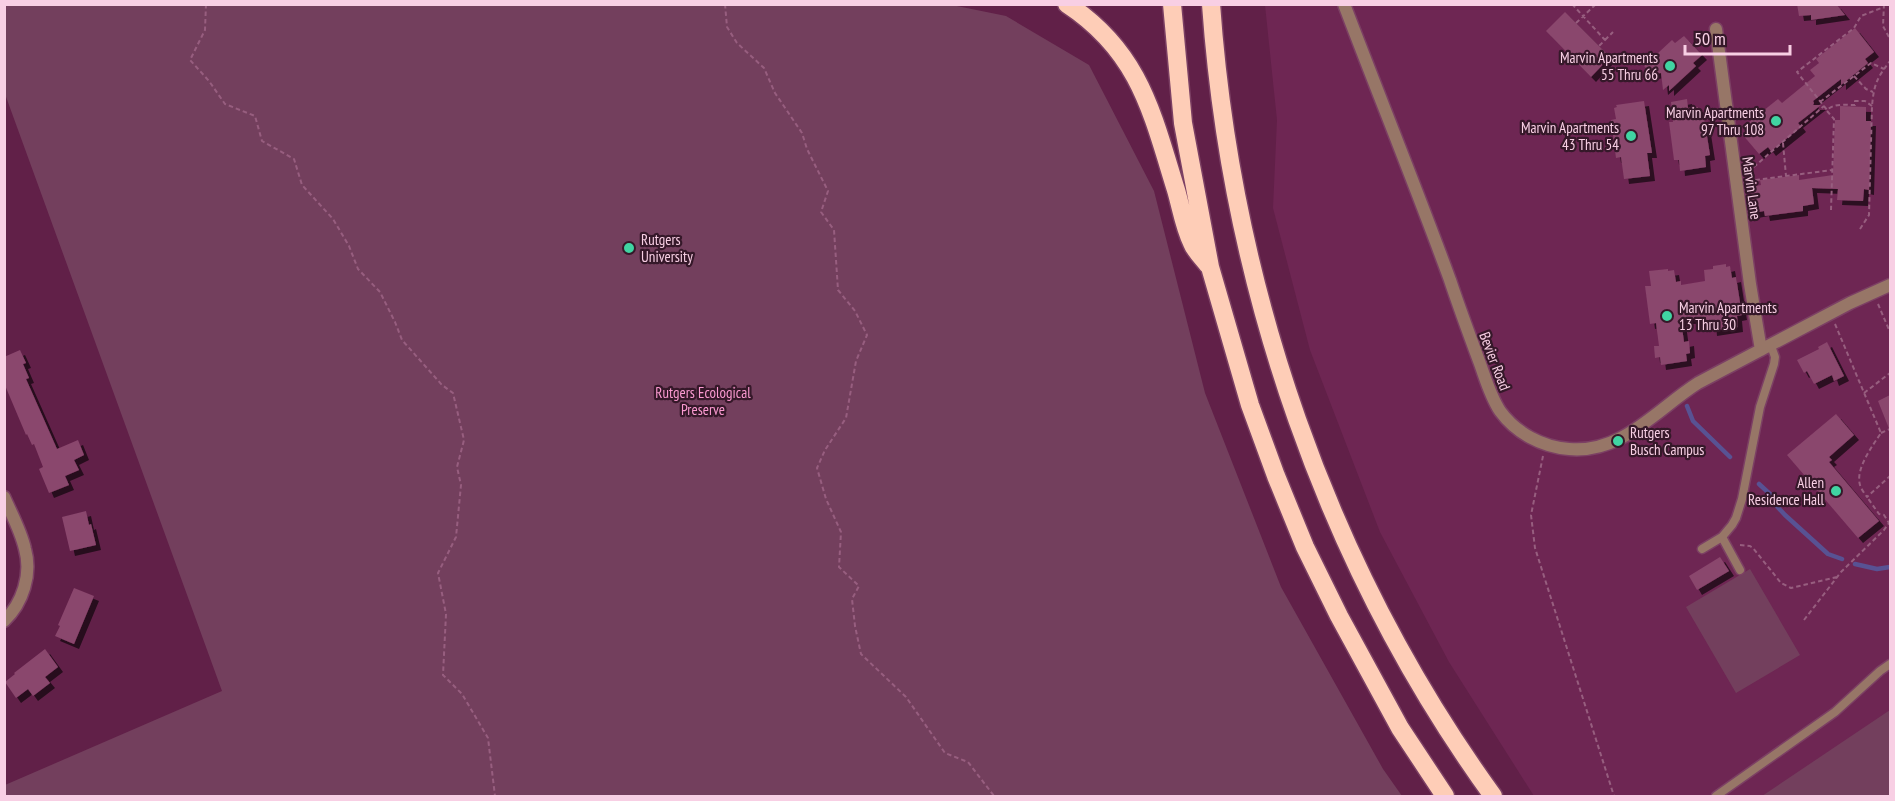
<svg xmlns="http://www.w3.org/2000/svg" width="1895" height="801" viewBox="0 0 1895 801" font-family="'PT Sans Narrow',sans-serif">
	<style>
		.built { fill: #6e2653 }
		.green { fill: #733f5d }
		.lines { fill: none; stroke-linecap: round; stroke-linejoin: round }
		.stream { stroke: #585293; stroke-width: 4.5 }
		.building { fill: #8a466d; filter: url(#shadow) }
		.lane-casing { stroke: #7c4064; stroke-width: 11 }
		.street-casing { stroke: #7c4064; stroke-width: 15 }
		.highway-casing { stroke: #7c4064; stroke-width: 21 }
		.path { stroke: #975e7f; stroke-width: 2; stroke-dasharray: 4.5 3; stroke-linecap: butt }
		.lane { stroke: #977667; stroke-width: 8 }
		.street { stroke: #977667; stroke-width: 12 }
		.highway { stroke: #fecdb7; stroke-width: 18 }
		.poi-dot { fill: #40d4a2; stroke: #351829; stroke-width: 2 }
		.labels { text-anchor: middle; dominant-baseline: central; stroke-width: 4.5; stroke-linejoin: round; paint-order: stroke }
		.poi-label { font-size: 15px; fill: #f8cfe4; stroke: #351829; text-anchor: end }
		.street-label { font-size: 15px; fill: #f8cfe4; stroke: #351829 }
		.park-label { font-size: 15px; fill: #fb9ad1; stroke: #351829 }
	</style>
	<defs>
		<filter id="shadow"><feDropShadow dx="5" dy="5" stdDeviation="0" flood-color="#0009"/></filter>
	</defs>
	<rect width="100%" height="100%" fill="#612048"/>
	<path class="built" d="M1265 5H1890V796H1534L1449 662 1380 532 1310 350 1273 208 1277 120Z"/>
	<path class="green" d="M947 4 1006 16 1089 65 1154 191 1205 393 1281 587 1383 769 1402 796H5V785L222 691 5 94V5Z
		M1750 569 1800 655 1736 693 1686 607Z
		M1890 710V796H1762Z"/>
	<g class="lines">
		<path class="stream" d="M1687 406 1693 421 1730 457
			M1759 484 1771 495 1772 501 1785 515 1828 554 1842 559
			M1855 564 1877 569 1890 567"/>
	</g>
	<path class="building" d="M1797 4H1836L1845 15 1811 20V15L1799 16Z
		M1565 12 1610 57 1591 77 1546 31Z
		M1855 28 1874 52 1865 59 1868 63 1841 85V79L1813 101 1814 103 1813 105H1821L1798 123 1801 127 1771 151 1768 147 1759 154 1742 134 1751 127 1748 123 1778 99 1782 103 1815 76 1810 70 1819 63 1816 59Z
		M1684 36 1702 55 1693 63 1696 66 1669 91V85L1663 90 1661 73 1652 74 1644 66 1672 40 1675 43Z
		M1687 99 1688 108 1698 107 1699 118 1704 117 1710 155 1705 156 1706 167 1680 171 1679 160H1674L1669 122H1673L1671 102Z
		M1644 101 1652 153H1647L1650 176 1624 179 1621 157 1616 158 1611 120 1616 119 1614 108 1617 107 1616 105Z
		M1840 106 1866 107V121H1871L1869 190 1864 189 1863 201 1837 200 1838 189 1812 188 1814 204 1803 206V211L1765 216 1764 211 1753 213V210L1750 211 1748 196 1751 195 1750 187 1761 185 1760 180 1799 175V180L1833 175 1835 120H1840Z
		M1726 264V267L1730 266 1732 278 1736 277 1742 315 1737 316 1738 327 1712 331 1711 320H1706V317L1681 320 1684 342 1689 341 1690 353 1686 354 1687 361 1661 365 1660 357 1655 358 1654 346H1659L1656 323 1650 324 1645 286H1651L1649 271 1668 269V271L1674 270 1676 282 1681 281V285L1705 281 1704 270 1713 269V266Z
		M1827 342 1844 376 1834 381 1832 375 1814 384 1807 371 1804 373 1797 360 1819 349 1818 347Z
		M20 350 26 363 23 364 29 378 26 379 57 449 78 440 84 455 74 460 79 470 65 476 69 485 49 493 39 469 43 467 34 444 32 445 27 434 26 435 4 383V357Z
		M1890 395V431L1878 401Z
		M1836 414 1854 435 1829 457 1832 460 1829 462 1879 521 1858 538 1787 455Z
		M86 511 89 525 91 524 96 545 70 551 62 517Z
		M1720 557 1729 571 1697 590 1689 576Z
		M74 588 94 596 74 644 55 636 60 626 58 625Z
		M45 649 58 667 45 677 50 683 33 696 28 689 16 698 5 682 15 674 14 673Z"/>
	<g class="lines">
		<g class="lane-casing">
			<path id="lane" d="M1722 537 1740 570
				M1702 549 1722 537 1732 525 1736 518 1742 499 1760 407 1774 364 1775 357 1771 346
				M1716 796 1835 712 1880 671 1890 664"/>
		</g>
		<g class="street-casing">
			<path id="street" d="M1344 4C1379 96 1416 187 1450 280 1459 307 1469 334 1479 361 1485 377 1490 396 1500 411 1516 433 1542 447 1569 449 1622 454 1657 409 1698 383L1850 303 1890 285
				M1716 29 1750 284 1761 350
				M4 497C11 513 21 531 25 549 32 574 23 603 4 621"/>
		</g>
		<g class="highway-casing">
			<path id="highway" d="M1067 4C1140 52 1152 113 1176 190 1181 207 1184 227 1192 243 1195 251 1203 258 1208 265
				M1172 4 1183 123 1210 267 1250 405 1276 476 1305 547 1339 616 1400 728 1445 796
				M1211 4C1231 286 1327 567 1493 796"/>
		</g>
		<path class="path" d="M206 4 205 30 190 60 209 81 225 104 255 116 262 141 294 159 302 185 333 219 349 246 358 269 380 292 395 322 402 340 442 385 453 393 464 440 457 467 461 485 456 537 438 573 446 614 443 675 462 694 488 738 495 796
			M725 4 727 27 737 43 764 68 775 93 802 133 807 149 828 191 821 212 834 230 838 290 855 311 867 335 856 361 846 418 825 450 817 468 826 499 841 532 839 567 859 586 852 599 855 626 861 654 906 697 945 753 968 762 994 796
			M1572 4 1605 40 1599 46
			M1884 4 1883 26 1890 39
			M1576 23 1596 4
			M1605 40 1613 32
			M1854 76 1866 89 1873 92
			M1820 102 1871 63 1884 69
			M1872 106 1865 101H1855V105C1846 105 1834 103 1827 110L1797 72 1854 28 1861 16 1884 7
			M1827 111 1834 119 1831 210
			M1783 143 1786 176
			M1748 172 1824 106
			M1748 181 1832 170
			M1860 229 1869 215 1872 106C1874 84 1877 78 1890 61
			M1878 304 1890 332
			M1835 324 1881 433C1873 445 1855 469 1860 485 1861 489 1865 494 1867 497L1890 476
			M1864 393 1890 373
			M1881 433 1890 429
			M1543 456 1531 515 1535 548 1614 796
			M1740 545 1750 546 1753 548 1781 583 1791 588 1837 577
			M1804 620 1841 572 1884 530 1889 523 1884 515 1879 514 1867 497"/>
		<use href="#lane" class="lane"/>
		<use href="#street" class="street"/>
		<use href="#highway" class="highway"/>
	</g>
	<g class="poi-dot">
		<circle cx="1670" cy="66" r="6"/>
		<circle cx="1776" cy="121" r="6"/>
		<circle cx="1631" cy="136" r="6"/>
		<circle cx="629" cy="248" r="6"/>
		<circle cx="1667" cy="316" r="6"/>
		<circle cx="1618" cy="441" r="6"/>
		<circle cx="1836" cy="491" r="6"/>
	</g>
	<g class="labels">
		<g class="poi-label">
			<text x="1658" y="57">Marvin Apartments<tspan x="1658" dy="17">55 Thru 66</tspan></text>
			<text x="1764" y="112">Marvin Apartments<tspan x="1764" dy="17">97 Thru 108</tspan></text>
			<text x="1619" y="127">Marvin Apartments<tspan x="1619" dy="17">43 Thru 54</tspan></text>
			<text x="641" y="239" text-anchor="start">Rutgers<tspan x="641" dy="17">University</tspan></text>
			<text x="1679" y="307" text-anchor="start">Marvin Apartments<tspan x="1679" dy="17">13 Thru 30</tspan></text>
			<text x="1630" y="432" text-anchor="start">Rutgers<tspan x="1630" dy="17">Busch Campus</tspan></text>
			<text x="1824" y="482">Allen<tspan x="1824" dy="17">Residence Hall</tspan></text>
		</g>
		<g class="street-label">
			<text transform="translate(1752 188) rotate(82)">Marvin Lane</text>
			<text transform="translate(1495 361) rotate(69)">Bevier Road</text>
		</g>
		<g class="park-label">
			<text x="703" y="392">Rutgers Ecological<tspan x="703" dy="17">Preserve</tspan></text>
		</g>
	</g>
	<rect width="1895" height="801" fill="none" stroke="#f8cfe4" stroke-width="12"/>
	<path d="M1685 45v9h105v-9" fill="none" stroke="#f8cfe4" stroke-width="3"/>
	<text x="1694" y="45" font-size="18" fill="#f8cfe4" stroke="#351829" stroke-width="4.5" paint-order="stroke">50 m</text>
</svg>
